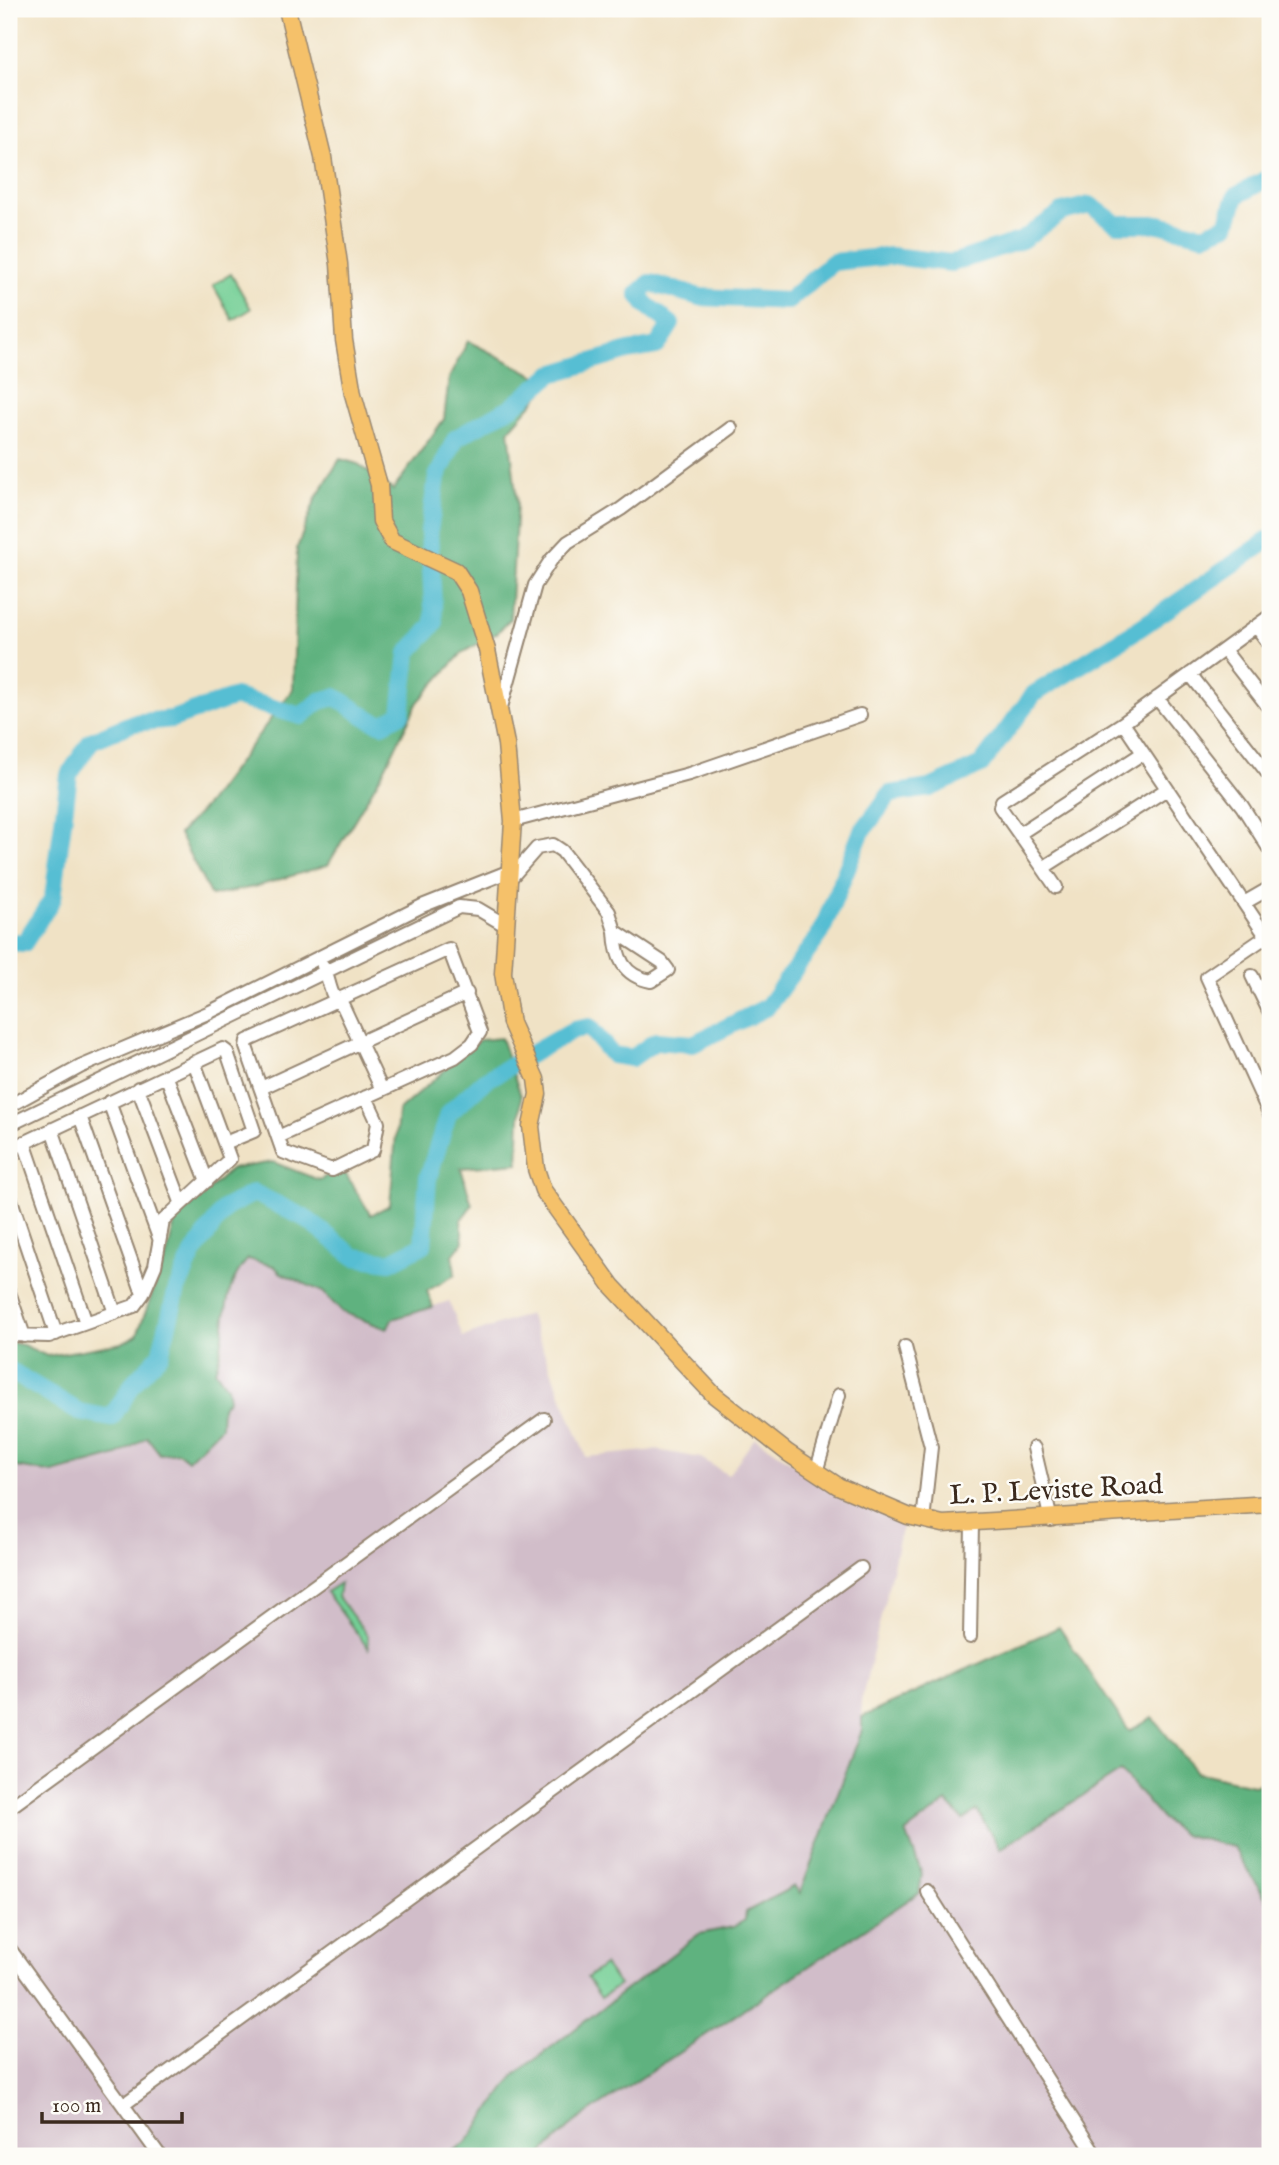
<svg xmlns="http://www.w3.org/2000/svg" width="1279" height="2165" viewBox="0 0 1279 2165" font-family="'IM FELL English',serif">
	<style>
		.industrial { fill: #d1bdc9 }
		.green { fill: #74cf96; stroke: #587c5a; stroke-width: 2 }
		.forest { fill: #5fb27f; stroke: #4d6e4e; stroke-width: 2 }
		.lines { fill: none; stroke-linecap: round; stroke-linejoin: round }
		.river { stroke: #56bed3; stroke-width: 18 }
		.minor-casing { stroke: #968672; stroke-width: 16 }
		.major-casing { stroke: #968672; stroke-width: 19 }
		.minor { stroke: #fff; stroke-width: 12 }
		.major { stroke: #f5c16b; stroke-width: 16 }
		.labels { text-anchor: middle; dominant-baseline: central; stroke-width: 5; stroke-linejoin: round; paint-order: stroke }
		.street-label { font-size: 28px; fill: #3b2a1e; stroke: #fdfcf7 }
	</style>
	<rect width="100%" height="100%" fill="#fdfcf7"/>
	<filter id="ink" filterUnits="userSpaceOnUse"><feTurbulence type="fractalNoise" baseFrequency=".0143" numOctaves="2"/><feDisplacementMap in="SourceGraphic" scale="14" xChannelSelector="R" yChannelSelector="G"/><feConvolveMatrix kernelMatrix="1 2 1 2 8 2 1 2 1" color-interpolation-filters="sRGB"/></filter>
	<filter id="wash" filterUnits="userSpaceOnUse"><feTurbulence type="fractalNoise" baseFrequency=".00686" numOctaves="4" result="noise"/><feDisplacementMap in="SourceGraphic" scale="28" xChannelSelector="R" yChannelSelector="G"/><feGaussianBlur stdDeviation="1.57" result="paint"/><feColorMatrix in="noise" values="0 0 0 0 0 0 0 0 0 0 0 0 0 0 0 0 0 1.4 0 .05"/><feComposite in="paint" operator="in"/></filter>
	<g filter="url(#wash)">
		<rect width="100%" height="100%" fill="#f0e2c5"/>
		<path class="industrial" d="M248 1258 274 1266 281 1273 323 1292 342 1312 387 1329 392 1320 449 1301 463 1337 529 1314 586 1457 656 1450 701 1458 728 1475 755 1438 851 1501 903 1523 861 1702 862 1730 800 1894 794 1887 733 1927 699 1934 515 2075 466 2143 445 2156H9V1466L53 1473 118 1455 147 1437 187 1459 220 1427 222 1407 229 1399 227 1387 215 1370 222 1351 223 1314 238 1269Z
			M1121 1771 1161 1818 1182 1834 1233 1847 1270 1905V2156H540L575 2122 922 1874 905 1832 948 1802 977 1810 1000 1849Z"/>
		<path class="green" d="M231 274 251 309 233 320 213 285Z
			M340 1583 338 1597 368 1636V1648L326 1592Z
			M604 1965 619 1985 601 1998 587 1978Z"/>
		<path class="forest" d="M468 341 550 383 509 430 517 503 510 619 497 633 462 653 418 702 384 770 328 865 258 886 211 896 179 834 207 804 293 689 297 548 316 498 340 459 358 464 393 490 444 419 449 378Z
			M501 1038 521 1096 518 1163 461 1168 472 1205 461 1220 463 1242 453 1255 455 1275 427 1291 433 1307 392 1319 387 1329 342 1312 323 1292 281 1273 274 1266 248 1259C217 1292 230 1332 215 1370L227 1387 229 1399 222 1407 221 1427 188 1460 178 1452 160 1454 147 1437 118 1455 53 1473 9 1466V1342L23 1345 47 1356 122 1343 137 1335 168 1251 175 1221 231 1169 273 1162 319 1180 342 1168 371 1215 390 1205 398 1111 479 1040Z
			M1059 1627 1129 1731 1153 1718 1196 1772 1253 1785 1270 1781V1905L1233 1847 1182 1834 1161 1818 1121 1771 1000 1849 977 1810 963 1820 947 1802 906 1832 922 1874 919 1893 575 2122 540 2156H445L466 2143 515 2075 699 1934 733 1927 745 1920 746 1912 794 1886 800 1893 862 1730V1717Z"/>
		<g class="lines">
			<path class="river" d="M9 942 24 943 53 898 69 775 91 741 133 723 172 719 235 697 301 716 320 701 335 697C353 706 364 719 383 724L401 714 408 653 434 624 429 531 437 477 456 438 513 406 552 374 628 351 657 346 671 324 645 304 638 294 650 283 700 297 788 301 833 262 891 256 952 263 1022 240 1062 212 1090 205 1117 224H1159L1203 235 1227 225 1236 196 1270 177
				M9 1370 79 1412 111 1418 135 1381 160 1355 177 1289 193 1254 225 1208 254 1193 305 1218 355 1257 390 1262 423 1245 428 1178 448 1114 484 1081 573 1030 589 1027 612 1055 632 1058 656 1041 693 1044 767 1007 821 933 861 833 890 794 930 788 981 765 1034 694 1140 628 1270 539"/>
		</g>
	</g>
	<g filter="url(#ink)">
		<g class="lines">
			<g class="minor-casing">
				<path id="minor" d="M1270 616 1123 723 1270 942
					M1256 626 1270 645
					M1224 650 1270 709
					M1190 674 1270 776
					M1157 698 1242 806 1270 850
					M500 711 535 585 551 560 568 542 621 509 731 428
					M1123 723 1002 801 1000 807 1043 868 1167 789
					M513 821 689 774 860 715
					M1019 834 1143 753
					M1043 868 1056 887
					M509 880 537 848 553 845 562 851 609 912 615 931 662 962 668 970 651 981C623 976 616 957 615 931
					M1244 903 1270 888
					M1270 934 1207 977 1270 1115
					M323 966C331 981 328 996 343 1006L382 1090
					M1252 976 1270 1013
					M1258 990 1270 983
					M166 1075 207 1181
					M138 1088 181 1202
					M261 1088 467 993
					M109 1102 159 1238
					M9 1106 80 1067 210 1012 422 906 510 871
					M80 1116 143 1294
					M9 1125 459 907 478 909 505 925
					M52 1129 115 1313
					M278 1137 455 1057 472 1044 480 1032 449 949 247 1041 246 1047 283 1152 332 1170 373 1150 378 1123 366 1097
					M24 1142 86 1323
					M9 1150 223 1049 227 1052 254 1131 225 1143
					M9 1194 56 1334
					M9 1292 24 1336
					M9 1335 49 1336 134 1306 143 1294 155 1266 163 1221 230 1159 194 1062
					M905 1347 931 1447 923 1521
					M1034 1448 1051 1520
					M816 1472 839 1395
					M970 1637 972 1524
					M9 1808 544 1419
					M927 1891 1096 2156
					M9 1948 160 2156
					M123 2105 861 1568"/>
			</g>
			<g class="major-casing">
				<path id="major" d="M287 9 323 157 339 264 344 340 353 394 379 485 381 521 392 541 456 571 469 591 487 650 506 744 513 821 503 973 511 1023 536 1079 538 1094 531 1126 536 1169 543 1190 612 1286 714 1395 788 1453 838 1486 908 1516 943 1524 1270 1504"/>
			</g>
			<use href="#minor" class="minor"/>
			<use href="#major" class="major"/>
		</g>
	</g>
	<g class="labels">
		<g class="street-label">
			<text transform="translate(1056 1491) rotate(-3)">L. P. Leviste Road</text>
		</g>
	</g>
	<rect width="1279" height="2165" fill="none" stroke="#fdfcf7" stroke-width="35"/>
	<path d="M42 2112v10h140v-10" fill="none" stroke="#3b2a1e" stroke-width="3.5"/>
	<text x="52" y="2112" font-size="21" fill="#3b2a1e" stroke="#fdfcf7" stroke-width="5" paint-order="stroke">100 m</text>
</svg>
